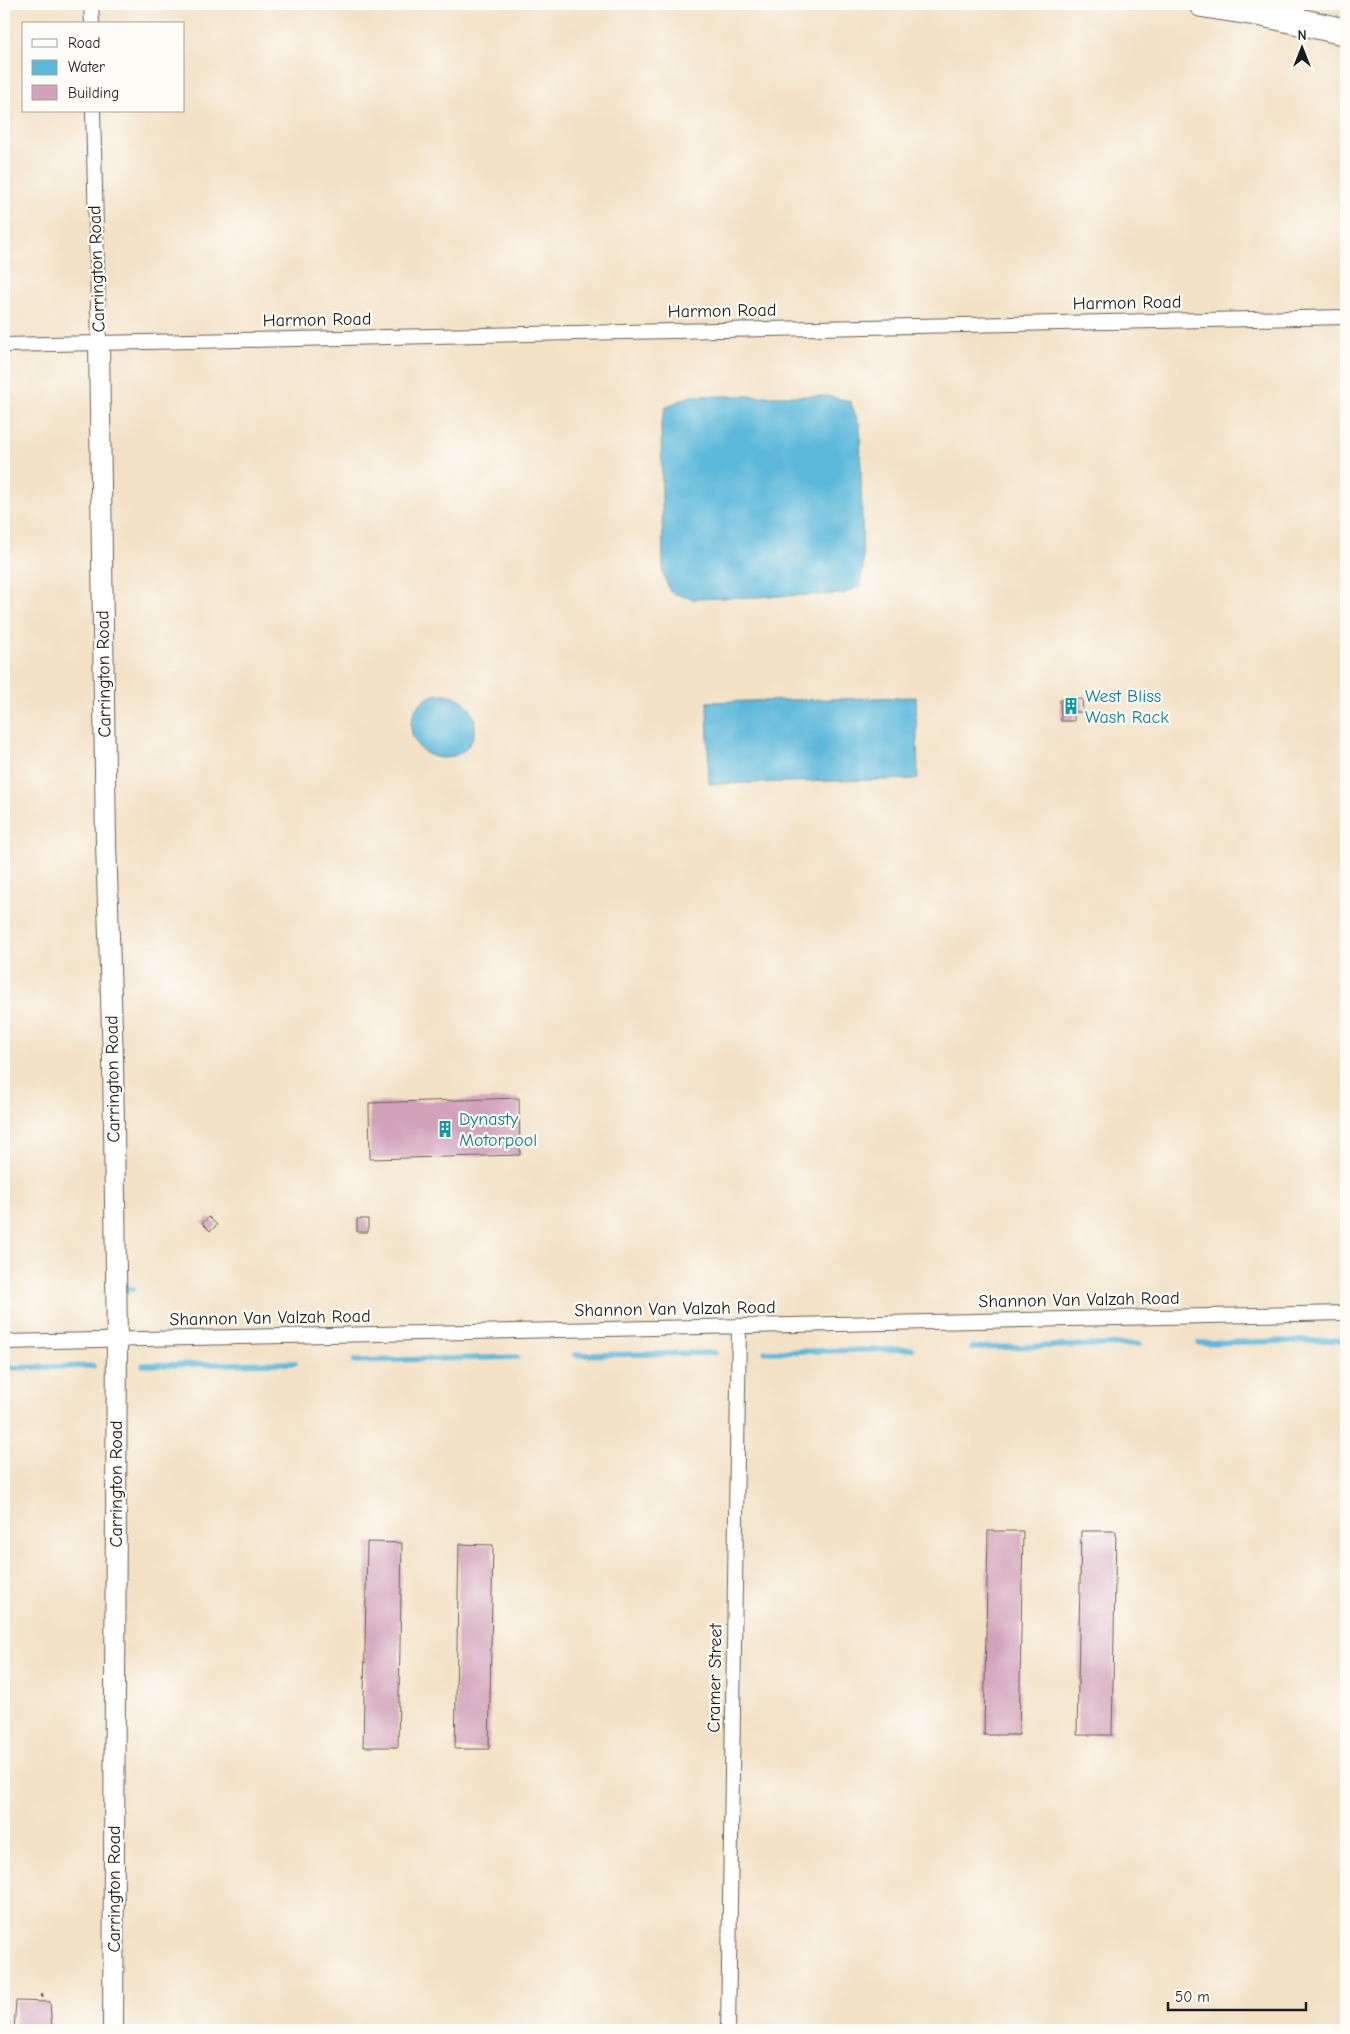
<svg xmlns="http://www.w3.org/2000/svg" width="1350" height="2034" viewBox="0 0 1350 2034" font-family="'Comic Neue',sans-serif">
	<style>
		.water { fill: #5cb8da; stroke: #3c6a7b }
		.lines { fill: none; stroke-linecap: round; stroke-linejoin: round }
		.stream { stroke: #5cb8da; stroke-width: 5.5 }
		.building { fill: #d2a2ba }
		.street-casing { stroke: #676157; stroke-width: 16 }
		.secondary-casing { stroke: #676157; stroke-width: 22 }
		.highway-casing { stroke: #676157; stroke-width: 28 }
		.path { stroke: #676157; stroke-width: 3; stroke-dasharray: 4 4; stroke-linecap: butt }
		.street { stroke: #fff; stroke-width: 14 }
		.secondary { stroke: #fff; stroke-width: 20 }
		.highway { stroke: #fff; stroke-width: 26 }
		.labels { text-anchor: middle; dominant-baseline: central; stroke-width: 4.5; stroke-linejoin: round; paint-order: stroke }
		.street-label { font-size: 18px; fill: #1c1c1c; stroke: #fdfcf7 }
		.culture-label { font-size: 18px; fill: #0d838f; stroke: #fdfcf7; text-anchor: start }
	</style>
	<rect width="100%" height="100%" fill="#fdfcf7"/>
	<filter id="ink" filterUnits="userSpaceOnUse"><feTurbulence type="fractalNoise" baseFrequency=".02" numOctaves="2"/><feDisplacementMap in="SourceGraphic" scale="10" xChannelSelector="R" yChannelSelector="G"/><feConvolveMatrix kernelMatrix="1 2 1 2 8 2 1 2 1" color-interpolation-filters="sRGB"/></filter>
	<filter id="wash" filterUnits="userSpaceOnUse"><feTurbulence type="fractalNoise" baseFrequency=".0096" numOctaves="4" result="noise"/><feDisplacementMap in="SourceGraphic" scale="20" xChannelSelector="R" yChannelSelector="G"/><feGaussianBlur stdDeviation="1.12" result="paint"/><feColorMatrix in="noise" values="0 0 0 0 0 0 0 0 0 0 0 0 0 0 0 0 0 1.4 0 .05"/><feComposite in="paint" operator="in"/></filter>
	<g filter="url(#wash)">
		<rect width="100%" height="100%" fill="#f3e1c5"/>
		<path class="water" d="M690 396H827L850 401 860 426 863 568 860 586 843 594 692 599 670 592 663 573 661 423 666 407Z
			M411 726a32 32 0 1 1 64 0a32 32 0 1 1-64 0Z
			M916 697 918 779 709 784 707 702Z"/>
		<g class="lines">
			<path class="stream" d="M119 1289H133
				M1199 1343 1339 1340 1346 1345
				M972 1348 1140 1344
				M765 1352 912 1349
				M576 1355 715 1353
				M354 1361 517 1357
				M143 1365 295 1363
				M4 1368 93 1366"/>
		</g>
		<g id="blocks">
			<path class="building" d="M1082 699 1083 712H1074V721H1061L1060 700Z
				M519 1098 520 1155 370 1159 369 1103Z
				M209 1217 217 1225 210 1231 202 1223Z
				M357 1219H368V1232H357Z
				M988 1531H1023L1019 1735H984Z
				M1081 1531H1116L1112 1735H1077Z
				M367 1542 402 1543 398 1747H363Z
				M459 1544 493 1545 489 1749H455Z
				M16 2001 50 2002 52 2030H14Z"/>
		</g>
	</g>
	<g filter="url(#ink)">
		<use href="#blocks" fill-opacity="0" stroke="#676157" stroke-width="1"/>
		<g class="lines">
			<g class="street-casing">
				<path id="street" d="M91 4 92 24
					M93 111 99 343
					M4 345 1346 317
					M4 1342 1346 1313
					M728 2030 739 1326"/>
			</g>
			<g class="secondary-casing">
				<path id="secondary" d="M99 343 106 843 113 1060 117 1340 113 2030"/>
			</g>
			<g class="highway-casing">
				<path id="highway" d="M1202 4 1265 14 1346 32"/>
			</g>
			<path class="path" d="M42 1994V2001
				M6 2023H14"/>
			<use href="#street" class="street"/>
			<use href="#secondary" class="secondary"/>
			<use href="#highway" class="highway"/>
		</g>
	</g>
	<defs>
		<g id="building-bare" transform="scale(1.35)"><path d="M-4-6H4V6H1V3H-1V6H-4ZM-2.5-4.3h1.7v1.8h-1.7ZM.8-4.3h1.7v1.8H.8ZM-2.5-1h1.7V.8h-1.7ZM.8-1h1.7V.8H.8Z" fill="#0f9aa8" stroke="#fdfcf7" stroke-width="2.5" paint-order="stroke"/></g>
	</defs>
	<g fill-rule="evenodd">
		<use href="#building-bare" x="1071" y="706"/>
		<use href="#building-bare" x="445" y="1129"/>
	</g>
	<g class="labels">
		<g class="street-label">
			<text transform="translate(97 269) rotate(-92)">Carrington Road</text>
			<text transform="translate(1127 303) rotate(-1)">Harmon Road</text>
			<text transform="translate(722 311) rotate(-1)">Harmon Road</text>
			<text transform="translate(317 320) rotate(-1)">Harmon Road</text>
			<text transform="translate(104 674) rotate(-91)">Carrington Road</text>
			<text transform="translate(113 1079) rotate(-91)">Carrington Road</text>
			<text transform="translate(1079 1300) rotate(-1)">Shannon Van Valzah Road</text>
			<text transform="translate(675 1309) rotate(-1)">Shannon Van Valzah Road</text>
			<text transform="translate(270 1318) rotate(-1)">Shannon Van Valzah Road</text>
			<text transform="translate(116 1484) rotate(-90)">Carrington Road</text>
			<text transform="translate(715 1678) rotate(-89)">Cramer Street</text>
			<text transform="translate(114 1889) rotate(-90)">Carrington Road</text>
		</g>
		<g class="culture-label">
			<text x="1085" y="696">West Bliss<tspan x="1085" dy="21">Wash Rack</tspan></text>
			<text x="459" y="1119">Dynasty<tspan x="459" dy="21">Motorpool</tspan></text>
		</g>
	</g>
	<rect width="1350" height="2034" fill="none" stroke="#fdfcf7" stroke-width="20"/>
	<rect x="22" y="22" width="162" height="90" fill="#fdfcf7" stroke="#a3a29f"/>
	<rect x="32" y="39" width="25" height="8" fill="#ffffff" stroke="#a3a29f"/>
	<text x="68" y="48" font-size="15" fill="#1c1c1c">Road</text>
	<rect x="32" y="60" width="25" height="15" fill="#5cb8da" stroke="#a3a29f"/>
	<text x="68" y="72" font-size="15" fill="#1c1c1c">Water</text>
	<rect x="32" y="85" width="25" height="15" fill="#d2a2ba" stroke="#a3a29f"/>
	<text x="68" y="98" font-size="15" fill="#1c1c1c">Building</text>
	<g transform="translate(1302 48)" stroke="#fdfcf7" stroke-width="4" paint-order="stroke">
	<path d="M0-4L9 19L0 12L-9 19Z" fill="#1c1c1c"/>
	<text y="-8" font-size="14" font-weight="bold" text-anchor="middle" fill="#1c1c1c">N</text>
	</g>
	<path d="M1168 2002v8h138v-8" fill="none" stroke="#1c1c1c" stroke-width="2.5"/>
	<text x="1175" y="2002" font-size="15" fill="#1c1c1c" stroke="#fdfcf7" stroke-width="4" paint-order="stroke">50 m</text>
</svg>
